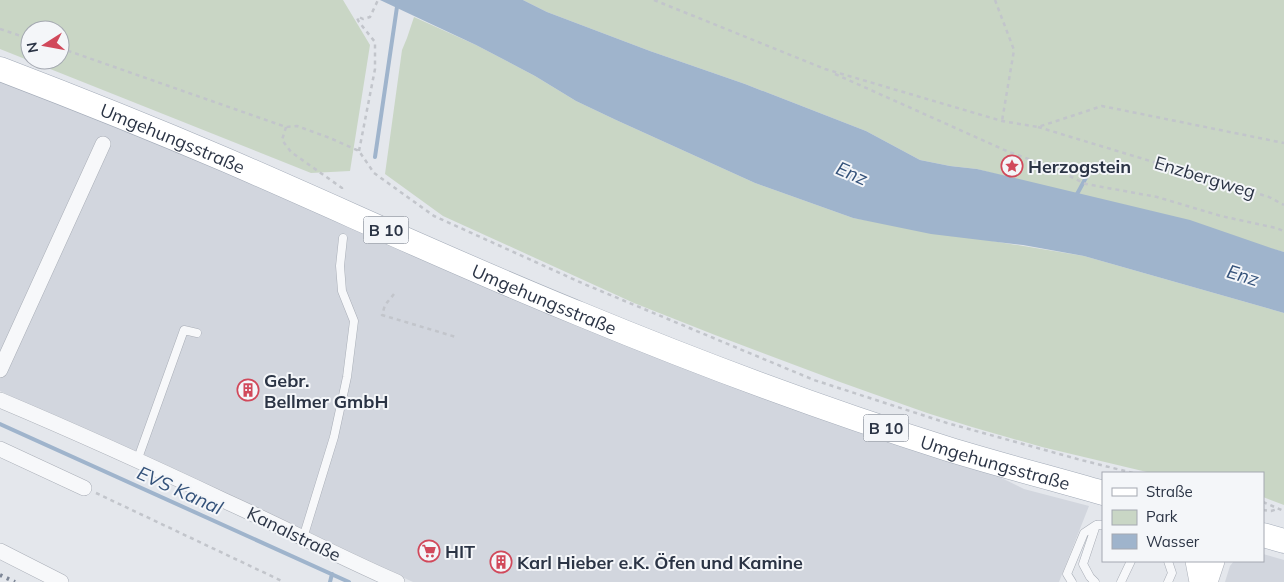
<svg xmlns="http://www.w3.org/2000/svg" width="1284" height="582" viewBox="0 0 1284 582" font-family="Mulish,sans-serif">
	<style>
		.built { fill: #d2d6de }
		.green { fill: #c9d6c5; fill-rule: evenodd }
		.water { fill: #9fb4cc }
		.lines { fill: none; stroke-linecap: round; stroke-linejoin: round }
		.stream { stroke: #9fb4cc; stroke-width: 4 }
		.lane-casing { stroke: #a9aeb7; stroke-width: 9 }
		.street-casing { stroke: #a9aeb7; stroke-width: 16 }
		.secondary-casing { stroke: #a9aeb7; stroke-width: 22 }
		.primary-casing { stroke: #a3abb8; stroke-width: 25 }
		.path { stroke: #c2c5cb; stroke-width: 2.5; stroke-dasharray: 4 4; stroke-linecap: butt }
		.lane { stroke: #f7f8fa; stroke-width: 8 }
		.street { stroke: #f7f8fa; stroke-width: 15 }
		.secondary { stroke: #fff; stroke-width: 21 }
		.primary { stroke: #fff; stroke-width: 24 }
		.rail { stroke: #7d8696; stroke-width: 4; stroke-dasharray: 2.5 5; stroke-linecap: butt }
		.labels { text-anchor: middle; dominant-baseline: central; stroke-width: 4; stroke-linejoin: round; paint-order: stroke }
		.shield { fill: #f4f6f9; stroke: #676e7b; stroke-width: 1 }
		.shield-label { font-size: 16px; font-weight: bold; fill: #2b3445 }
		.street-label { font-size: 18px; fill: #2b3445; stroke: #f4f6f9 }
		.poi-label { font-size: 18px; font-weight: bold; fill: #2b3445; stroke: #f4f6f9; text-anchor: start }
		.water-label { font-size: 19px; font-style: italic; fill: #34527a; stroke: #f4f6f9 }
	</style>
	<rect width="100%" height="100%" fill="#e4e7ec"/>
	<path class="built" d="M0 78 985 470 1024 489 1089 506 1059 582H413L170 472 0 391Z
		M1263 554 1284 560V582H1225L1230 566 1234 561H1263Z"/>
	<path class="green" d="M0 0H343L370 45 350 171 311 173 0 49ZM30 30H60V60H30Z
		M523 0H1284V252L977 169 950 166 920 160 866 131 745 84 650 51 547 12Z
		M414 17 476 45 535 76 576 101 616 120 755 183 853 218 1084 256 1284 313V505L1263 497V473H1151L1042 447 972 427 927 413 840 382 715 335 634 303 443 216 385 174 402 50 407 38Z"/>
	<path class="water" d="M380 0H523L547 12 650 51 745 84 866 131 920 160 950 166 977 169 1190 220 1271 248 1284 252V313L1084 256 1023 245 931 234 853 218 755 183 616 120 576 101 535 76 476 45Z"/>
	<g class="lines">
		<path class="stream" d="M375 157 398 0
			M1076 196 1089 172
			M0 424 349 582
			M330 582 332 574"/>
		<g class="lane-casing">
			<path id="lane" d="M137 461 184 330 197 333
				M303 538 334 437 347 377 354 321 342 291 340 266 343 238
				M1168 561 1172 573 1168 582
				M1072 582 1067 574 1084 533 1096 525H1103
				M1095 582 1090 577 1083 564 1096 525
				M1121 582 1131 561"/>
		</g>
		<g class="street-casing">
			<path id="street" d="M0 370 103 144
				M0 400C76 432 151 466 225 501 283 527 339 557 397 582
				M0 449 84 488
				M0 551 61 582"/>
		</g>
		<g class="secondary-casing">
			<path id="secondary" d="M1196 561 1200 582
				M1207 582 1214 561"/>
		</g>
		<g class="primary-casing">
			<g id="primary">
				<path id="s1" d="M0 69C76 98 151 128 226 160 344 211 461 266 580 314 701 364 824 410 948 449 1000 465 1051 478 1103 493"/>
				<path d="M1263 535 1284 541"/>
			</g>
		</g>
		<path class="path" d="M654 0 825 69 1002 121 1038 127 1102 106 1284 143
			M995 0 1014 50 1002 121
			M0 29 30 39
			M60 48 286 127 297 126 330 138 359 151 374 173 434 216 584 284 814 380 947 423 1081 460 1133 473
			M835 74 1009 152 1051 167 1086 184 1157 197 1221 216 1276 228 1284 231
			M286 127 282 140 291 152 342 188V192
			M1038 127 1269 197 1284 205
			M359 151 375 69V42L359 22 357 18 359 17 363 19 370 17 378 0
			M394 294 385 305 382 315 456 337
			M96 493 284 582
			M1263 502 1284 511
			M1263 510 1271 511 1278 509"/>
		<use href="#lane" class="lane"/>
		<use href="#street" class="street"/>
		<use href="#secondary" class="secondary"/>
		<use href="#primary" class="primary"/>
		<path class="rail" d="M0 575 15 582"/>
	</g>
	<defs>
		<g id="sight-ring" transform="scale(1.125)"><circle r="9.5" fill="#f4f6f9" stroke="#d1495b" stroke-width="1.5"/><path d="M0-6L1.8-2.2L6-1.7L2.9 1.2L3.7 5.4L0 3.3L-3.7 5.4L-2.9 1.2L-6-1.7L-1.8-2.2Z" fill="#d1495b"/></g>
		<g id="building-ring" transform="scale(1.125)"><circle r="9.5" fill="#f4f6f9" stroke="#d1495b" stroke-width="1.5"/><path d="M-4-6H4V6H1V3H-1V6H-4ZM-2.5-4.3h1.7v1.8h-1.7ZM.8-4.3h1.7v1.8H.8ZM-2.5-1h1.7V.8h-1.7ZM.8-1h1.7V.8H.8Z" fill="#d1495b"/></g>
		<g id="supermarket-ring" transform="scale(1.125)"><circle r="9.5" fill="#f4f6f9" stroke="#d1495b" stroke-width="1.5"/><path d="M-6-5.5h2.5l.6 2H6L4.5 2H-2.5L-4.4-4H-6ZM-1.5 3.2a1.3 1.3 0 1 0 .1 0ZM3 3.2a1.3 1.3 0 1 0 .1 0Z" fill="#d1495b"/></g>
	</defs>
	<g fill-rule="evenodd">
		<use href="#sight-ring" x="1012" y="166"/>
		<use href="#building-ring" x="248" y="390"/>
		<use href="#supermarket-ring" x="429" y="551"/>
		<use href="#building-ring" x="501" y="562"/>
	</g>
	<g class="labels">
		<g class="shield">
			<rect x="363.5" y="216.5" width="45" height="27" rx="4"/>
			<rect x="863.5" y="414.5" width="45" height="27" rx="4"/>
		</g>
		<g class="shield-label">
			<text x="386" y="230">B 10</text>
			<text x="886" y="428">B 10</text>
		</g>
		<g class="street-label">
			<text stroke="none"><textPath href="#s1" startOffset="186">Umgehungsstraße</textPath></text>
			<text transform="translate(1205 177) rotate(17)">Enzbergweg</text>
			<text stroke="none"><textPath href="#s1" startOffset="591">Umgehungsstraße</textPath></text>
			<text stroke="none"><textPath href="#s1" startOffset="1071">Umgehungsstraße</textPath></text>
			<text transform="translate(294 534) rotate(26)">Kanalstraße</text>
		</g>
		<g class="poi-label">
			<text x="1028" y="166">Herzogstein</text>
			<text x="264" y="380">Gebr.<tspan x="264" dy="21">Bellmer GmbH</tspan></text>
			<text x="445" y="551">HIT</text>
			<text x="517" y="562">Karl Hieber e.K. Öfen und Kamine</text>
		</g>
		<g class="water-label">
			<text transform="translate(852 173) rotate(23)">Enz</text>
			<text transform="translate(1243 275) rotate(17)">Enz</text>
			<text transform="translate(180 490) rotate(24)">EVS Kanal</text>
		</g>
	</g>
	<rect x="1102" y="472" width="162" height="90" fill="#f4f6f9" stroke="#a4a8b1"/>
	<rect x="1112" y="488" width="25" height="8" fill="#ffffff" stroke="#a4a8b1"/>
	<text x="1146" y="497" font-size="15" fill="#2b3445">Straße</text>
	<rect x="1112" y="510" width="25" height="15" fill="#c9d6c5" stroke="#a4a8b1"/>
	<text x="1146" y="522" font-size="15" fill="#2b3445">Park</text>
	<rect x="1112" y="534" width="25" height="15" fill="#9fb4cc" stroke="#a4a8b1"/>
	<text x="1146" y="547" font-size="15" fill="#2b3445">Wasser</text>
	<g transform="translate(45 45) rotate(259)"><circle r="24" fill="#f4f6f9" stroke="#a4a8b1"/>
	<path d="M0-4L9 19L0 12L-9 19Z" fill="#d1495b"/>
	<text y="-8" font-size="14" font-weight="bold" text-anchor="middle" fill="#2b3445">N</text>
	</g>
</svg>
